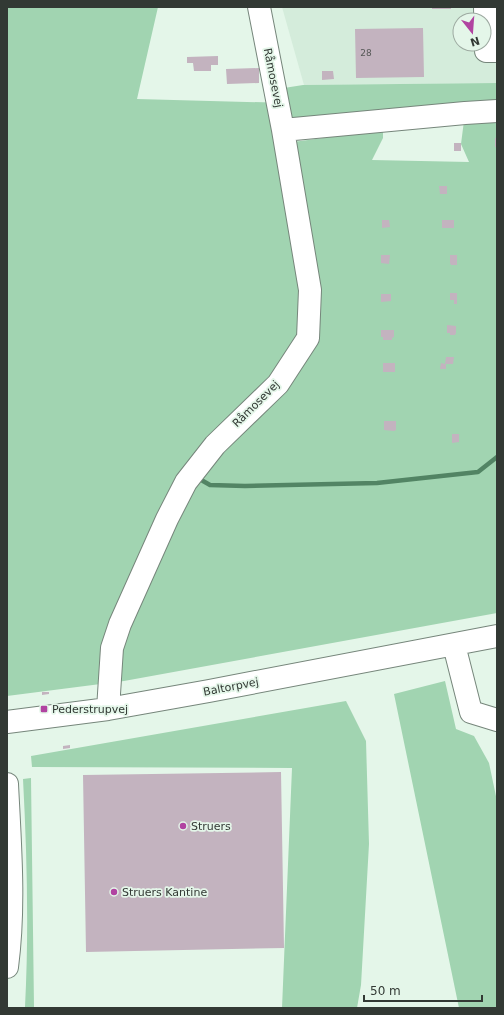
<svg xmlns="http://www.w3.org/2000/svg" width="504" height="1015" viewBox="0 0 504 1015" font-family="'DejaVu Sans',sans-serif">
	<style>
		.built { fill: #d4ecdb; fill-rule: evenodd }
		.green { fill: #a1d4b1; fill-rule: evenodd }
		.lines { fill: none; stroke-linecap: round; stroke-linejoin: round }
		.stream { stroke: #528464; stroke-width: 4.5 }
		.building { fill: #c3b3bf }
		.minor-casing { stroke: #76867b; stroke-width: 24 }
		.minor { stroke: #fff; stroke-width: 22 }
		.poi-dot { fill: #b143a1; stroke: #e4f6e9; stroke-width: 1.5 }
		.labels { text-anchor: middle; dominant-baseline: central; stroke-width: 3.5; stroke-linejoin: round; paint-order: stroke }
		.number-label { font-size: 9px; fill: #565857 }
		.street-label { font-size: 11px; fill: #323934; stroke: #e4f6e9 }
		.poi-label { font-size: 11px; fill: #323934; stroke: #e4f6e9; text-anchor: start }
	</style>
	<rect width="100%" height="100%" fill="#e4f6e9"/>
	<path class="built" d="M282 7H497V83L304 85ZM460 20H484V44H460Z"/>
	<path class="green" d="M7 7H158L137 99 288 103 284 88 303 85 497 83V613L124 681 7 696ZM468 106 465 113 461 144 469 162 372 160 383 138V130L293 142 294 122 374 121 400 107Z
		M445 681 456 729 474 736 489 763 497 801V1008H459L394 694Z
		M346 701 366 741 369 844 361 985 357 1008H282L292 768 32 767 31 756Z
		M31 778 34 1007H25C29 931 27 855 23 779Z"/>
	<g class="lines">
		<path class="stream" d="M203 481 210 485 245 486 377 483 478 472 497 457"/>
	</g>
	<path class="building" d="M432 7H451V9H432Z
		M423 28 424 77 356 78 355 29Z
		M218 56V65H211V71H194L193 63H187V57Z
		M259 68V83L227 84 226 69Z
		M322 71H333L334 79 322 80Z
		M495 138H497V147H495Z
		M454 143H461V151H454Z
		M439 186H447V194H440Z
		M382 220H389L390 227 382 228Z
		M442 220H454V228H442Z
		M381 255H390L389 264 381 263Z
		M450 255H457V265H451L450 263Z
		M450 293H457V304H454V300H450Z
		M381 294H391V301L381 302Z
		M447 325 456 326V333L455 335H450V333H447Z
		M381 330H394V337L392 338V340H383V337H381Z
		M446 357H454L453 364H446V369H440L441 363 445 364Z
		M383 363H395V372H383Z
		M384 421H396V430L394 431 384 430Z
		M452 434H459V442L452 443Z
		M42 692H49V694L42 695Z
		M70 745V748L63 749V746Z
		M281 772 284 948 86 952 83 775Z"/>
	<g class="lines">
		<g class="minor-casing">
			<path id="minor" d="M485 7 486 51H497
				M283 130 465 113 497 111
				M454 645 471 712 497 720
				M108 709 112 648 120 624 167 519 186 482 215 445 278 384 308 338 310 290 283 130 259 7
				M7 722 108 709 209 691 497 636
				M7 784C10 845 15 906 7 967"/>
		</g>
		<use href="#minor" class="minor"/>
	</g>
	<g class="poi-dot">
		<rect x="40" y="705" width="8" height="8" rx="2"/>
		<circle cx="183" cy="826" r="4"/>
		<circle cx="114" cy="892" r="4"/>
	</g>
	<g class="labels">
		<g class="number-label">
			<text x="366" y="53">28</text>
		</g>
		<g class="street-label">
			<text transform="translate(273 78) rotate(79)">Råmosevej</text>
			<text transform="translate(256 404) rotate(-45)">Råmosevej</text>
			<text transform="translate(231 687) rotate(-11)">Baltorpvej</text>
		</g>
		<g class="poi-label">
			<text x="52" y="709">Pederstrupvej</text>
			<text x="191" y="826">Struers</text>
			<text x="122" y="892">Struers Kantine</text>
		</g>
	</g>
	<rect width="504" height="1015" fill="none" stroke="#323934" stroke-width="16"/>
	<g transform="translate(472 32) rotate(163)"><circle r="19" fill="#e4f6e9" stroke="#9daaa1"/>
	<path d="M0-3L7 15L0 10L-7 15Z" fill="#b143a1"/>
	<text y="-6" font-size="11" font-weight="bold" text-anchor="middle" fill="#323934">N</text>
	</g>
	<path d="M364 995v6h118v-6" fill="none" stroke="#323934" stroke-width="2"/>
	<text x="370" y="995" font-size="12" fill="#323934" stroke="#e4f6e9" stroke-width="3" paint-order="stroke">50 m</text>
</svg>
